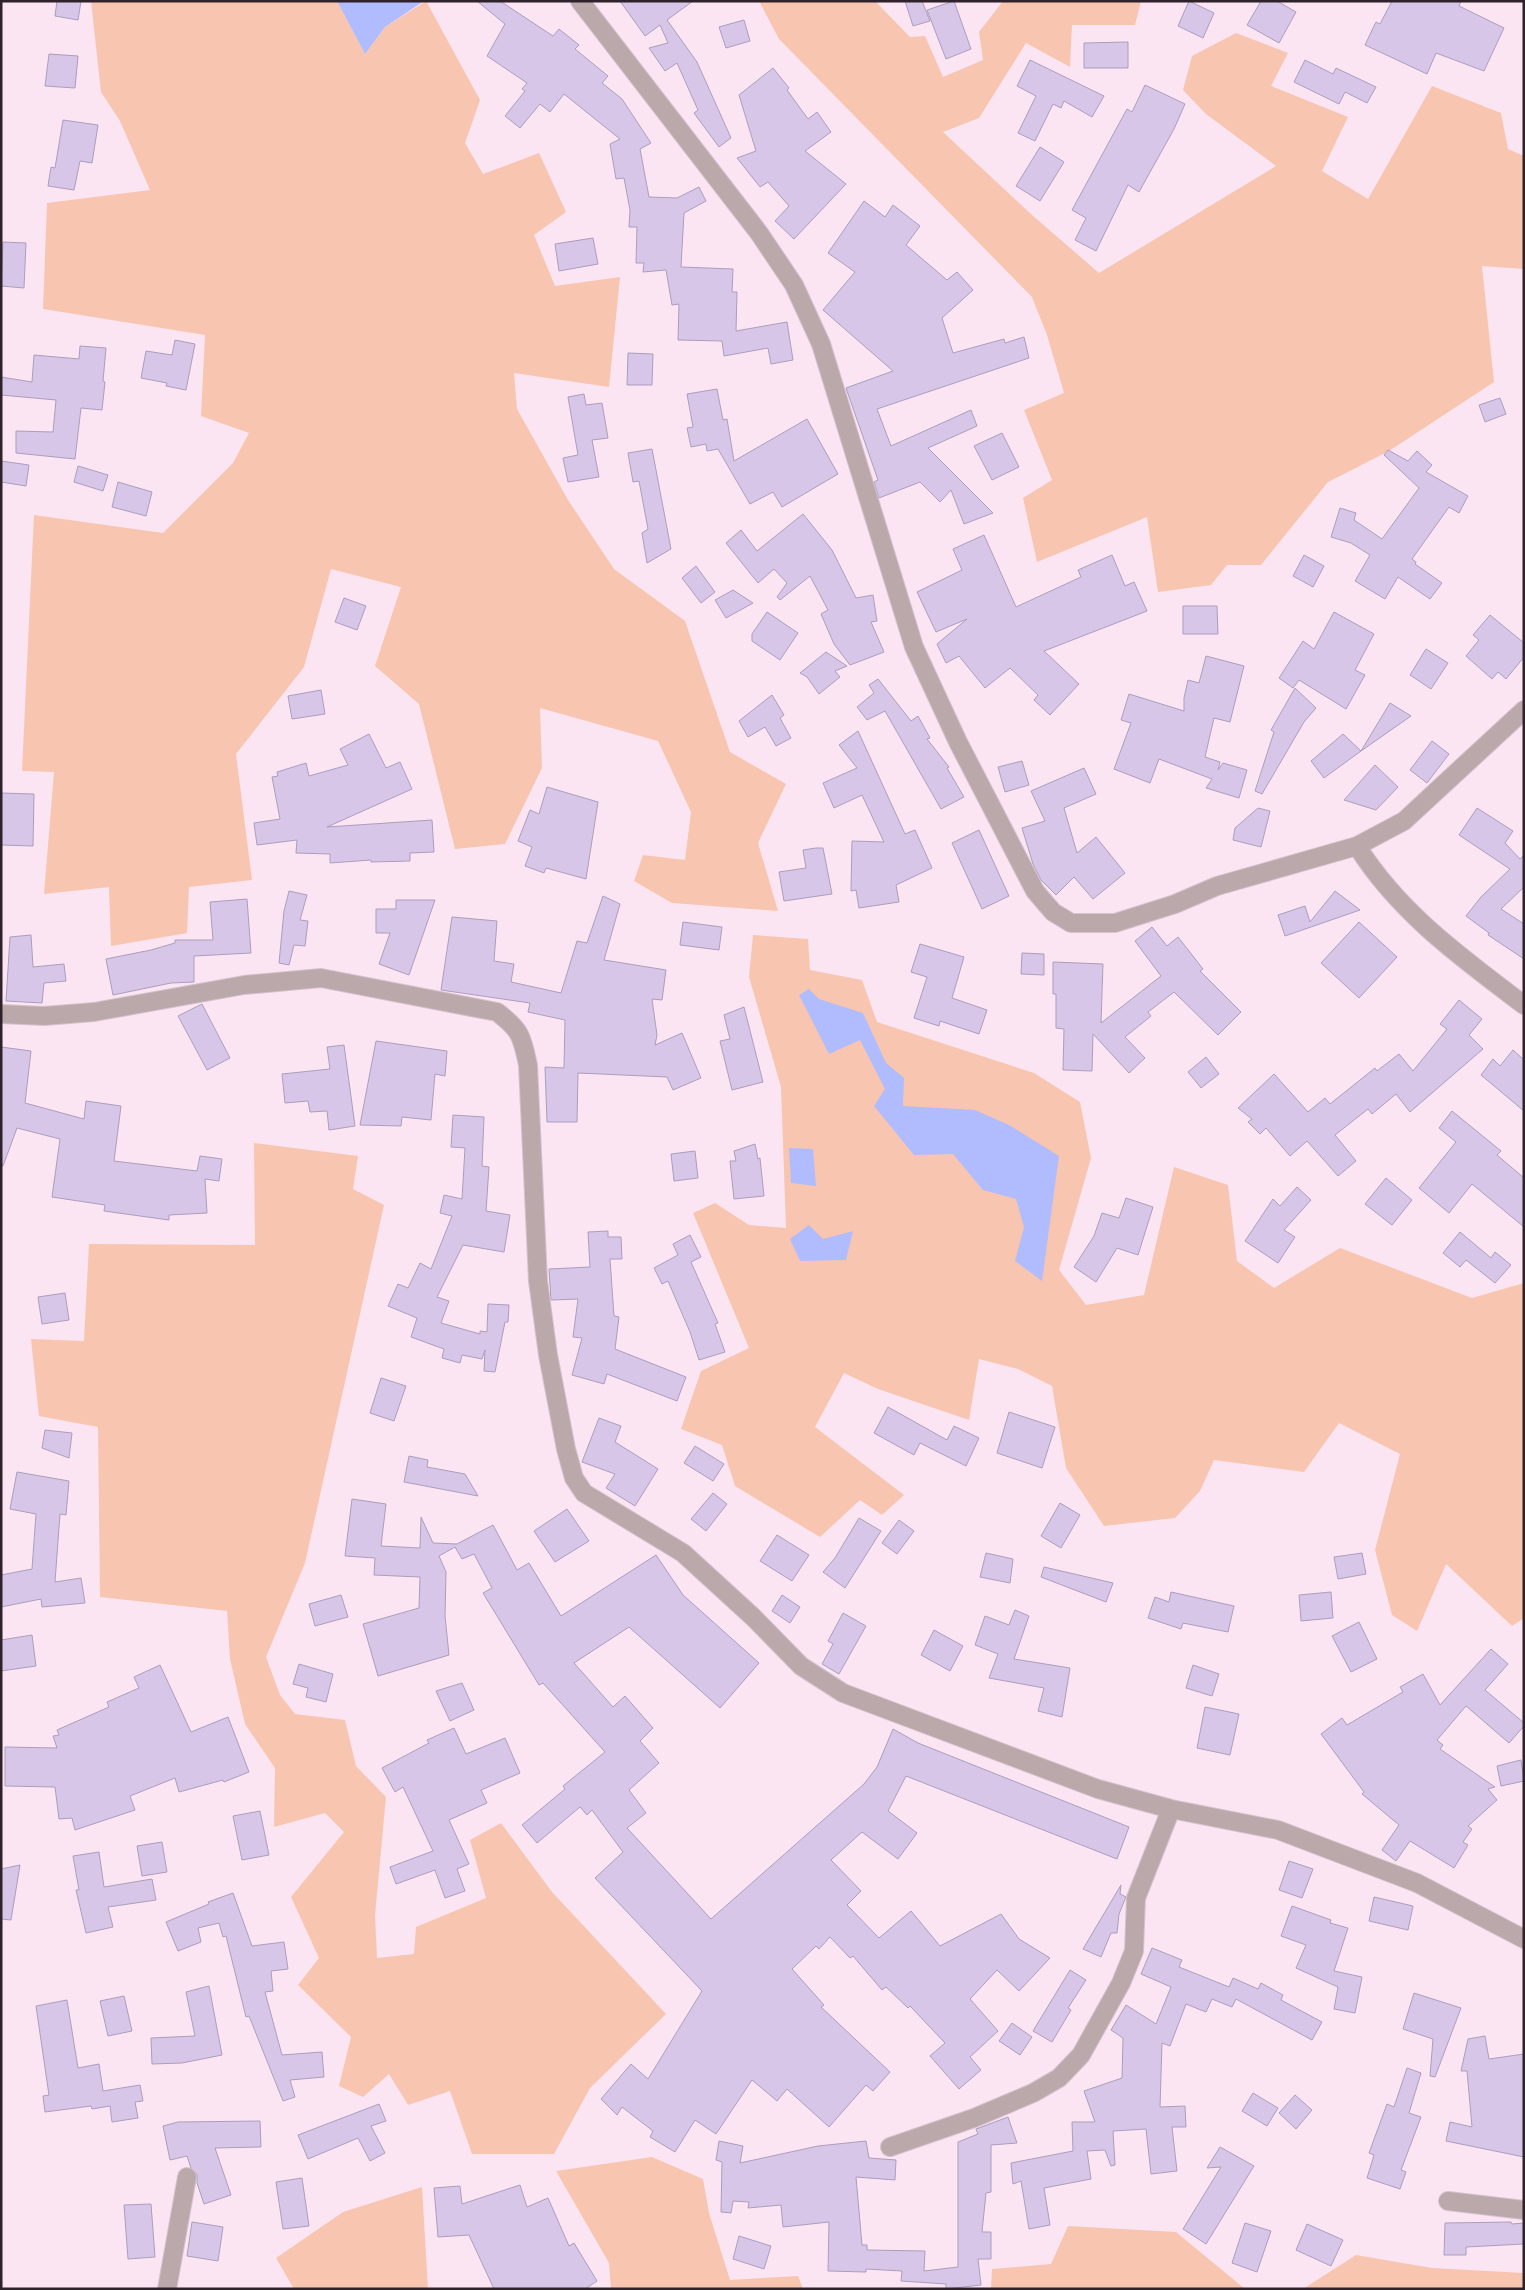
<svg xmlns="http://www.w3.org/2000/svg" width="1525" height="2290" viewBox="0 0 1525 2290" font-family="Raleway,sans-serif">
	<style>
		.green { fill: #f8c5b0 }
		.water { fill: #b0bcfd }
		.building { fill: #d7c6e8; stroke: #ad9dbd }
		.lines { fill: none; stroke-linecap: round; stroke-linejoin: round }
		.street-casing { stroke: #d6c2cf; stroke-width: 20 }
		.street { stroke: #bba8aa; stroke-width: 18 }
	</style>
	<rect width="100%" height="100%" fill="#fbe5f3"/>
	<path class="green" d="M91 1H337L365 54 385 27 426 1 480 100 465 143 483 174 539 153 566 212 534 235 555 286 620 277 609 387 514 373 517 409 568 500 614 569 685 621 730 752 786 784 758 843 778 911 672 903 634 881 643 855 685 860 691 812 658 741 540 708 542 768 505 844 455 849 419 704 375 666 401 587 331 569 304 667 236 754 252 880 189 887 187 933 111 946 109 887 44 894 54 772 22 771 34 515 163 533 233 463 249 433 201 416 205 335 43 309 47 203 150 190 120 121 101 92Z
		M759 1H875L910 37 925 36 943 77 983 60 979 32 1003 1H1141L1135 25H1072L1070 67 1026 43 979 118 943 132 1032 215 1099 273 1276 166 1206 114 1183 90 1192 56 1236 33 1288 53 1271 86 1348 117 1322 171 1368 199 1432 86 1501 113 1508 149 1524 156V269L1482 266 1494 382 1389 451 1328 482 1261 565H1227L1211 585 1158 592 1147 517 1037 562 1023 498 1052 480 1024 410 1064 393 1047 335 1032 297 779 39Z
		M753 935 808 939 810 970 862 980 877 1022 1034 1073 1080 1102 1091 1158 1059 1270 1086 1305 1144 1295 1174 1167 1228 1185 1237 1261 1274 1288 1340 1248 1472 1298 1524 1283V1618L1512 1626 1446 1564 1417 1631 1392 1615 1375 1550 1400 1454 1339 1423 1304 1472 1214 1460 1200 1491 1175 1518 1104 1526 1066 1468 1052 1386 1018 1369 979 1359 969 1420 878 1389 844 1373 815 1427 904 1495 882 1515 860 1500 820 1537 735 1486 722 1445 681 1429 701 1371 749 1348 693 1213 715 1203 749 1225 786 1228 781 1087 749 977Z
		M254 1143 358 1156 353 1189 384 1205 305 1563 266 1657 280 1695 295 1714 345 1720 356 1766 386 1797 375 1915 377 1958 414 1954 416 1927 486 1898 470 1840 501 1823 552 1892 666 2014 590 2088 554 2154H472L450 2091 408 2105 389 2074 363 2097 339 2086 351 2037 298 1985 319 1958 291 1897 344 1832 325 1813 274 1827 275 1768 245 1724 230 1659 227 1611 100 1597 98 1427 39 1416 31 1339 84 1341 89 1244 255 1245Z
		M652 2157 703 2179 709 2213 730 2280 798 2276 803 2289H611L609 2263 556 2171Z
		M422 2187 428 2289H294L276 2258 343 2212Z
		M1068 2226 1176 2232 1245 2289H991L992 2269 1051 2264Z
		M1356 2255 1432 2268 1524 2273V2289H1303Z"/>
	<path class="water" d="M337 1H424L385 27 365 54Z
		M809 989 819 999 863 1013 886 1063 904 1078 903 1106 975 1110 1009 1125 1059 1156 1042 1281 1015 1261 1024 1227 1016 1199 983 1190 953 1154 914 1155 874 1106 885 1089 860 1040 829 1054 799 995Z
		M789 1148 813 1149 816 1186 791 1183Z
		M809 1225 823 1239 853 1231 846 1260 800 1261 790 1239Z"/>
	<path class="building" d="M57 1H81L78 20 55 16Z
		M477 1H500L553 36 559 29 579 45 575 49 608 76 602 83 622 99 651 143 640 149 649 197 677 198 699 187 706 201 684 213 681 267 733 269 732 292H737L736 331 787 322 793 360 771 364 768 348 724 356 722 341 678 340 679 304 672 305 666 270 643 272 644 263H636L637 227H629L630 210 624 178 616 179 610 144 620 139 564 94 550 112 540 104 520 128 505 116 525 91 522 89 527 83 487 56 505 24Z
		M620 1H693L667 20 697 62 731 138 719 147 694 113 698 110 677 63 665 71 649 48 668 43 660 25 645 36Z
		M905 1H922L930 21 913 26Z
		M954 1 971 49 946 59 927 10Z
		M1189 1 1214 13 1203 38 1178 26Z
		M1261 1H1277L1296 12 1279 43 1247 25Z
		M1392 1H1461L1459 6 1504 28 1484 71 1436 53 1427 74 1365 45 1376 22 1380 24Z
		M744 20 750 41 726 48 719 27Z
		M1128 42V68H1084V43Z
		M49 54 78 56 75 88 45 86Z
		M1030 60 1104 96 1092 117 1064 101 1061 108 1053 104 1035 141 1018 133 1036 96 1017 86Z
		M1305 60 1333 74 1336 68 1376 87 1367 103 1345 92 1339 104 1294 82Z
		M773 68 789 88 787 90 808 119 817 112 831 132 805 151 846 184 794 239 775 221 789 206 768 182 760 187 737 158 756 151 739 95Z
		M1145 85 1185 104 1174 129 1139 192 1128 185 1096 251 1075 240 1086 218 1072 210 1127 109 1132 112Z
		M63 120 98 125 92 163 80 161 74 190 48 186 51 167 55 168Z
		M1040 147 1064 162 1040 201 1016 186Z
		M864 201 885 217 893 205 920 226 906 245 947 280 957 272 973 290 942 318 953 353 1004 339 1005 343 1024 337 1029 358 877 409 891 446 971 410 977 426 928 448 993 513 964 524 951 490 940 502 920 482 879 498 874 482 878 480 846 388 893 371 823 310 855 272 828 253Z
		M593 238 598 264 559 271 555 244Z
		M3 242 26 243 24 288 1 286Z
		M175 340 195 344 186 390 166 386 167 383 141 378 146 351 172 355Z
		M80 346 106 348 103 381 105 382 102 410 81 408 75 459 16 453V431L53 432 56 400 1 395V377L32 382 34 355 79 359Z
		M628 353 653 354 652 385H627Z
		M717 389 723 420 727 419 734 461 807 419 838 474 782 507 773 492 750 504 718 449 707 451 706 444 691 447 687 428 693 427 687 394Z
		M584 394 586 405 602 403 608 438 592 440 599 477 568 482 563 458 578 455 568 397Z
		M1500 398 1506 414 1485 422 1479 405Z
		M1002 433 1019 467 992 480 974 446Z
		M652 449 671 549 647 563 642 533 648 529 639 481 633 482 628 453Z
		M1388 450 1408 461 1417 451 1432 465 1426 472 1468 496 1459 513 1449 507 1412 559 1416 562 1415 564 1442 583 1430 599 1398 577 1385 599 1355 581 1370 555 1351 543 1331 537 1340 508 1356 513 1354 520 1382 539 1419 488 1384 455Z
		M1 461 29 465 26 486 1 482Z
		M78 466 108 475 103 491 74 482Z
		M118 482 152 492 146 516 112 507Z
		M803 514 832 550 856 598 873 595 877 621 871 622 884 652 850 665 834 644 821 614 828 610 810 576 780 600 777 597 787 583 774 569 758 583 726 543 741 530 757 551Z
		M984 535 1016 607 1081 577 1078 570 1112 555 1125 586 1134 582 1147 611 1044 651 1079 684 1050 715 1034 700 1038 695 1010 668 985 688 959 656 946 663 937 644 967 619 936 632 917 592 962 570 953 549Z
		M1304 555 1324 566 1313 587 1293 576Z
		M696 566 715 592 701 603 682 578Z
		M733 590 753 603 726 618 715 600Z
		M344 598 366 606 357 630 335 622Z
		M1183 606H1217L1218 634H1183Z
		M767 612 798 633 780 660 752 641V634Z
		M1334 612 1374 634 1355 670 1365 675 1346 709 1299 680 1293 688 1279 678 1303 641 1314 649Z
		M1490 615 1524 643V657L1506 679 1498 672 1492 679 1466 656 1479 640 1473 635Z
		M1426 649 1448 663 1431 689 1410 675Z
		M826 652 847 666 835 671 840 677 819 694 807 677 800 673Z
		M1206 656 1244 666 1230 722 1214 718 1205 757 1220 762 1218 770 1223 763 1247 770 1239 798 1206 788 1212 779 1159 759 1150 783 1114 769 1131 723 1121 720 1129 694 1184 711V698L1188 680 1199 683Z
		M878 679 911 721 918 716 930 738 927 739 949 767 947 768 964 797 941 809 885 711 867 720 857 707 874 693 869 685Z
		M1295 688 1316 708 1304 722 1262 794 1255 791 1274 732 1271 730Z
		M321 690 325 714 292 719 288 696Z
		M772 695 784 715 780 718 791 738 776 746 765 727 748 737 739 721Z
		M1390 703 1411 716 1361 751Z
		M858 731 905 834 915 830 932 868 896 885 899 902 859 908 856 890 851 891 852 841 884 842 862 795 834 808 823 783 857 768 839 745Z
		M369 734 386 768 400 762 412 789 327 827 432 820 434 852 410 853V861L371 862V860L330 863V854L296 853 297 840 257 845 254 823 280 819 272 777 278 776 277 772 306 763 309 776 348 765 340 749Z
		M1343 734 1361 751 1324 778 1311 761Z
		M1432 741 1449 754 1427 783 1410 770Z
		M1022 761 1029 785 1005 792 998 767Z
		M1375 765 1398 787 1376 810 1344 800Z
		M1084 768 1096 794 1064 808 1077 853 1096 837 1125 873 1093 899 1074 877 1056 895 1041 880 1033 864 1022 828 1045 821 1031 791Z
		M547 787 598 802 586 879 546 868 544 873 525 866 532 847 518 841 530 810 539 814Z
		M1 793 34 794 33 846 1 845Z
		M1258 808 1270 811 1261 847 1233 840 1235 828Z
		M1477 808 1513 831 1505 843 1520 859 1524 855V887L1501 909 1524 924V959L1488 935 1489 933 1466 916 1481 897 1510 869 1459 835Z
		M979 830 1009 896 982 909 952 843Z
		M816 848H823L832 894 784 901 779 872 806 868 803 850Z
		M289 891 307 895 300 920 308 921 305 946 294 945 289 965 279 963 284 911Z
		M1335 891 1360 910 1285 936 1278 915 1305 906 1310 922Z
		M603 896 620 904 604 960 666 970 662 1000 652 999 657 1035 655 1045 682 1033 701 1078 673 1090 667 1077 578 1073 577 1122H547L545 1067 564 1068 565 1020 528 1012 530 1003 441 990 452 917 497 921 494 961 514 964 511 982 561 993 577 941 587 943Z
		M247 899 251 953 194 956V982L171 983 113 995 106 959 151 950 175 943V940H213L210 902Z
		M396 900H435L409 975 379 964 390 933H376V909H396Z
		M683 922 722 927 719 950 680 945Z
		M1359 922 1397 957 1359 998 1321 963Z
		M1152 927 1167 946 1178 937 1203 969 1200 971 1241 1012 1218 1035 1174 992 1148 1012 1151 1016 1125 1037 1145 1058 1129 1073 1093 1034 1092 1071 1063 1070 1064 1029 1056 1028V994H1053V962L1103 964 1101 1023 1161 976 1135 941Z
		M31 935 33 967 64 964 66 981 44 983 42 1003 6 1001 10 937Z
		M920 944 964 957 952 998 987 1010 979 1034 940 1021 939 1026 914 1018 927 977 911 972Z
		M1022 953 1044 954V975L1021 974Z
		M1459 1000 1482 1019 1469 1035 1483 1049 1410 1112 1396 1094 1372 1114 1368 1109 1335 1135 1356 1161 1338 1176 1307 1141 1290 1156 1266 1128 1260 1134 1248 1122 1252 1119 1238 1108 1274 1074 1308 1112 1325 1098 1330 1104 1375 1068 1377 1071 1399 1054 1413 1071 1447 1029 1440 1024Z
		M202 1004 230 1058 207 1070 178 1016Z
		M744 1007 763 1082 732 1090 720 1041 730 1039 724 1015Z
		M376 1041 447 1051 445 1076 435 1074 431 1120 402 1117 401 1126 360 1125Z
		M344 1045 355 1126 329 1130 327 1111 310 1112 308 1101 285 1103 282 1074 330 1069 327 1047Z
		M1 1047 31 1051 25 1103 84 1119 86 1101 121 1106 114 1161 197 1171 200 1156 222 1159 219 1181 205 1179 207 1213 169 1215V1220L104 1211 105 1205 52 1197 60 1139 17 1128 3 1166H1Z
		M1513 1050 1524 1060V1111L1481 1075 1493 1059 1500 1066Z
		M1206 1057 1219 1074 1201 1088 1188 1072Z
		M1452 1111 1501 1151 1497 1155 1524 1178V1227L1472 1184 1449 1213 1419 1188 1456 1142 1439 1128Z
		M453 1115 484 1117 482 1166 489 1167 486 1211 510 1215 504 1252 463 1245 437 1297 449 1301 441 1323 480 1334V1331L487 1332 488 1304 509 1305 508 1322H505L495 1372 484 1371 485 1350 482 1359 462 1355 460 1363 442 1358 444 1349 411 1337 417 1318 388 1306 398 1284 408 1288 420 1263 431 1269 452 1216 440 1213 444 1195 462 1199 465 1148 451 1147Z
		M755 1144 758 1159 760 1158 764 1196 734 1199 730 1161H736L734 1151Z
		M695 1151 698 1178 674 1181 671 1154Z
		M1386 1178 1412 1200 1392 1225 1365 1204Z
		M1297 1187 1311 1200 1284 1230 1295 1237 1278 1263 1245 1241 1273 1199 1280 1206Z
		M1126 1198 1153 1207 1138 1255 1117 1248 1096 1282 1074 1267 1094 1236 1102 1213 1119 1218Z
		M608 1231V1237H621L622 1259H610L614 1316 619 1317 615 1349 686 1377 677 1401 607 1374 604 1384 572 1375 582 1338 573 1337 578 1299 551 1300 549 1269 590 1267 588 1232Z
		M1460 1232 1491 1258 1495 1252 1511 1265 1495 1283 1466 1260 1460 1267 1443 1253Z
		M690 1235 701 1257 691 1262 718 1323 715 1324 725 1352 699 1360 690 1332 668 1281 662 1284 654 1268 678 1255 673 1244Z
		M65 1293 69 1320 42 1324 38 1297Z
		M381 1378 406 1386 394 1421 370 1413Z
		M888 1407 947 1440 954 1426 979 1438 966 1466 920 1443 914 1455 874 1433Z
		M1009 1412 1055 1427 1042 1468 997 1453Z
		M599 1418 621 1426 615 1442 658 1469 635 1506 606 1488 615 1474 582 1462Z
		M45 1430 72 1433 69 1458 42 1448Z
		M695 1446 724 1464 713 1481 684 1463Z
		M409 1456 428 1460 427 1467 465 1474 478 1496 404 1482Z
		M17 1472 69 1481 66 1515 60 1514 55 1582 81 1578 85 1603 42 1607 41 1599 1 1607V1575L32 1569 36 1514 10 1509Z
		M713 1493 727 1504 706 1531 691 1519Z
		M352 1499 386 1504 381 1546 420 1548 421 1517 433 1543 457 1544 493 1525 517 1570 529 1563 561 1616 656 1555 683 1595 759 1663 720 1708 629 1627 574 1663 613 1707 625 1696 653 1728 640 1741 659 1763 629 1790 646 1813 627 1828 711 1919 864 1784 877 1767 893 1729 918 1743 1129 1827 1117 1859 906 1776 888 1811 917 1833 898 1859 862 1832 831 1860 861 1891 847 1905 879 1938 911 1911 940 1946 1001 1914 1019 1939 1050 1958 1019 1991 997 1970 970 1999 998 2031 970 2057 981 2070 959 2089 930 2056 945 2043 910 2006 908 2008 886 1987 882 1990 853 1956 850 1958 830 1937 819 1949 816 1946 792 1969 824 2005 821 2007 890 2072 873 2091 866 2085 829 2127 787 2089 777 2101 752 2080 716 2134 695 2120 675 2152 650 2137 653 2131 622 2107 617 2115 601 2099 631 2064 648 2079 702 1991 595 1878 623 1852 592 1810 587 1815 580 1807 537 1843 522 1825 565 1789 563 1786 605 1752 543 1683 539 1685 483 1593 492 1588 474 1554 462 1559 455 1547 439 1556 446 1572 445 1616 449 1655 378 1676 363 1624 419 1608 420 1577 374 1575 375 1558 345 1556Z
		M1060 1503 1080 1515 1061 1548 1041 1536Z
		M567 1509 589 1541 555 1562 534 1531Z
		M859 1518 881 1531 845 1588 823 1572 835 1558Z
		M899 1520 914 1531 897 1554 882 1543Z
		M777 1535 809 1555 792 1581 760 1561Z
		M986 1553 1013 1559 1010 1583 980 1577Z
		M1362 1553 1366 1574 1338 1579 1334 1557Z
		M1044 1567 1113 1583 1106 1602 1041 1577Z
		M1171 1592 1234 1606 1228 1632 1183 1623 1181 1629 1148 1618 1155 1597 1169 1602Z
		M1331 1592 1333 1618 1301 1621 1299 1595Z
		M341 1595 348 1617 315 1626 309 1604Z
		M782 1595 800 1607 790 1623 772 1611Z
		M1015 1610 1029 1616 1014 1659 1070 1668 1062 1717 1038 1711 1044 1688 989 1678 998 1654 975 1645 985 1616 1009 1625Z
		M843 1613 866 1626 839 1674 822 1664 833 1644 828 1641Z
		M1359 1622 1377 1659 1351 1672 1332 1636Z
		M934 1630 963 1646 950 1671 921 1655Z
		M32 1635 36 1666 1 1671V1640Z
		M1491 1649 1508 1664 1485 1690 1524 1723V1726L1509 1743 1466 1706 1437 1740 1443 1745 1440 1749 1495 1787 1488 1789 1497 1800 1468 1826 1472 1829 1463 1842 1468 1845 1454 1868 1410 1841 1396 1861 1382 1850 1399 1825 1362 1794 1364 1792 1321 1734 1342 1718 1347 1725 1403 1692 1400 1687 1423 1674 1440 1705Z
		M299 1664 333 1674 326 1702 306 1697 308 1688 293 1684Z
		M160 1665 191 1732 228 1717 249 1772 224 1782 223 1780 179 1792 175 1778 130 1796 135 1810 75 1830 72 1818 59 1819 55 1787 5 1786V1747L57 1748 53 1736 59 1735 57 1730 109 1707 107 1702 139 1688 134 1677Z
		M1193 1665 1219 1674 1212 1696 1186 1688Z
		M462 1683 474 1710 450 1721 436 1691Z
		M1205 1707 1239 1714 1230 1755 1197 1748Z
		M454 1728 466 1754 505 1738 520 1773 481 1790 487 1803 449 1820 469 1864 457 1869 465 1891 445 1898 435 1870 396 1884 390 1867 433 1851 403 1787 395 1792 382 1768 429 1743 427 1740Z
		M1521 1760 1524 1781 1501 1786 1497 1766Z
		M260 1811 269 1855 242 1860 233 1816Z
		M162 1842 167 1872 142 1876 137 1846Z
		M99 1852 104 1887 152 1879 156 1900 108 1907 113 1927 86 1933 76 1890H79L73 1856Z
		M1289 1861 1313 1869 1302 1898 1279 1890Z
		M20 1865 11 1920 1 1919V1869Z
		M1121 1885 1120 1894 1126 1897 1119 1914 1117 1933H1111L1101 1957 1083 1949Z
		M233 1893 252 1946 284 1942 288 1969 271 1971 273 1991 265 1992 282 2055 322 2052 324 2077 290 2080 295 2097 283 2101 249 2016 246 2017 226 1936 223 1937 219 1923 198 1928 201 1942 178 1951 166 1922 209 1904 208 1902Z
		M1374 1897 1413 1906 1408 1930 1369 1921Z
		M1292 1906 1331 1920 1330 1923 1348 1928 1334 1971 1362 1977 1355 2013 1334 2009 1338 1987 1296 1968 1306 1945 1281 1936Z
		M1152 1948 1182 1960 1179 1967 1229 1987 1233 1978 1258 1989 1261 1983 1283 1995 1281 2000 1322 2022 1312 2040 1236 1999 1232 2007 1212 1999 1206 2012 1186 2004 1170 2046 1162 2043 1160 2107 1185 2106 1186 2127H1172L1177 2171 1151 2174 1146 2129 1113 2131 1115 2165 1111 2166 1105 2150 1087 2151 1091 2179 1044 2188 1050 2225 1029 2229 1021 2181 1013 2184 1011 2163 1073 2151 1072 2122H1095L1084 2091 1122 2078 1123 2038 1111 2030 1126 2005 1156 2024 1171 1987 1141 1974Z
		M1070 1970 1086 1980 1068 2008 1071 2010 1052 2042 1033 2031Z
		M209 1986 222 2055 182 2063 152 2064 151 2038 195 2036 186 1992Z
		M1414 1993 1461 2008 1435 2077 1430 2076 1433 2039 1403 2029Z
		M124 1996 132 2031 108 2036 100 2001Z
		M67 2000 78 2068 99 2064 103 2091 140 2085 143 2101 135 2102 138 2118 112 2122 110 2106 92 2109 91 2106 45 2112 43 2096 49 2095 36 2006Z
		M1012 2023 1032 2037 1020 2055 999 2041Z
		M1485 2036 1489 2059 1524 2054V2157L1446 2141 1450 2122 1472 2127 1467 2071H1461L1468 2039Z
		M1407 2068 1421 2073 1409 2113 1421 2117 1401 2170 1406 2172 1400 2189 1367 2178 1374 2155 1369 2153 1387 2104 1394 2107Z
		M1253 2093 1278 2108 1267 2126 1242 2111Z
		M1295 2095 1312 2110 1296 2129 1279 2113Z
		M379 2104 386 2121 371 2126 385 2153 370 2161 358 2138 308 2159 298 2135Z
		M1008 2117 1017 2143 991 2145V2192L986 2193 982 2232H991V2259H978L981 2285 946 2289V2284L901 2281 902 2271 866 2269V2272L828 2271 829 2222 783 2227 781 2205 748 2208 749 2202 733 2201 731 2213 721 2212 722 2162 716 2160 719 2141 743 2146 740 2163 818 2146 866 2141 869 2158 896 2160 895 2180 856 2177 862 2245H867V2250L925 2251 924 2271 958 2267V2142L978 2134 976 2129Z
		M260 2121 261 2147 215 2148 231 2195 204 2204 197 2183V2174L191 2168 187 2156 170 2160 163 2126 178 2122Z
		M1220 2147 1254 2166 1206 2244 1183 2229 1221 2167 1207 2168Z
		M302 2178 309 2226 283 2229 276 2182Z
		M520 2185 527 2207 548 2198 569 2246 574 2243 597 2281 585 2289H494L469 2235 438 2237 434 2188 460 2186 462 2204Z
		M151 2204 155 2257 128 2259 124 2205Z
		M192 2222 223 2227 218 2261 187 2256Z
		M1511 2222 1512 2224 1524 2223V2244L1466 2247V2255H1444L1445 2223Z
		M1245 2223 1271 2231 1257 2272 1232 2263Z
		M1307 2224 1343 2240 1331 2266 1296 2250Z
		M739 2236 771 2246 764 2269 733 2259Z"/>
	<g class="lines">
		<g class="street-casing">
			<path id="street" d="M580 1 759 233 794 285 821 344 914 647 958 742 1035 891 1053 912 1071 923H1115L1175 904 1217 886 1357 846 1404 821 1524 710
				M1357 846C1399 913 1462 958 1524 1005
				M1 1014 44 1016 94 1012 244 985 321 978 497 1012C521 1030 522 1037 528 1065L538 1281 548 1355 566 1449 574 1478 584 1493 683 1553 753 1617 801 1666 843 1693 1098 1789 1171 1809 1278 1830 1417 1883 1524 1939
				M890 2147 974 2118 1033 2093 1059 2078 1081 2055 1121 1983 1134 1951 1136 1898 1171 1809
				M1448 2201 1524 2210
				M167 2289 187 2177"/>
		</g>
		<use href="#street" class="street"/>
	</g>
	<rect width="1525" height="2290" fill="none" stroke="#2f222a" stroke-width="5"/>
</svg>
